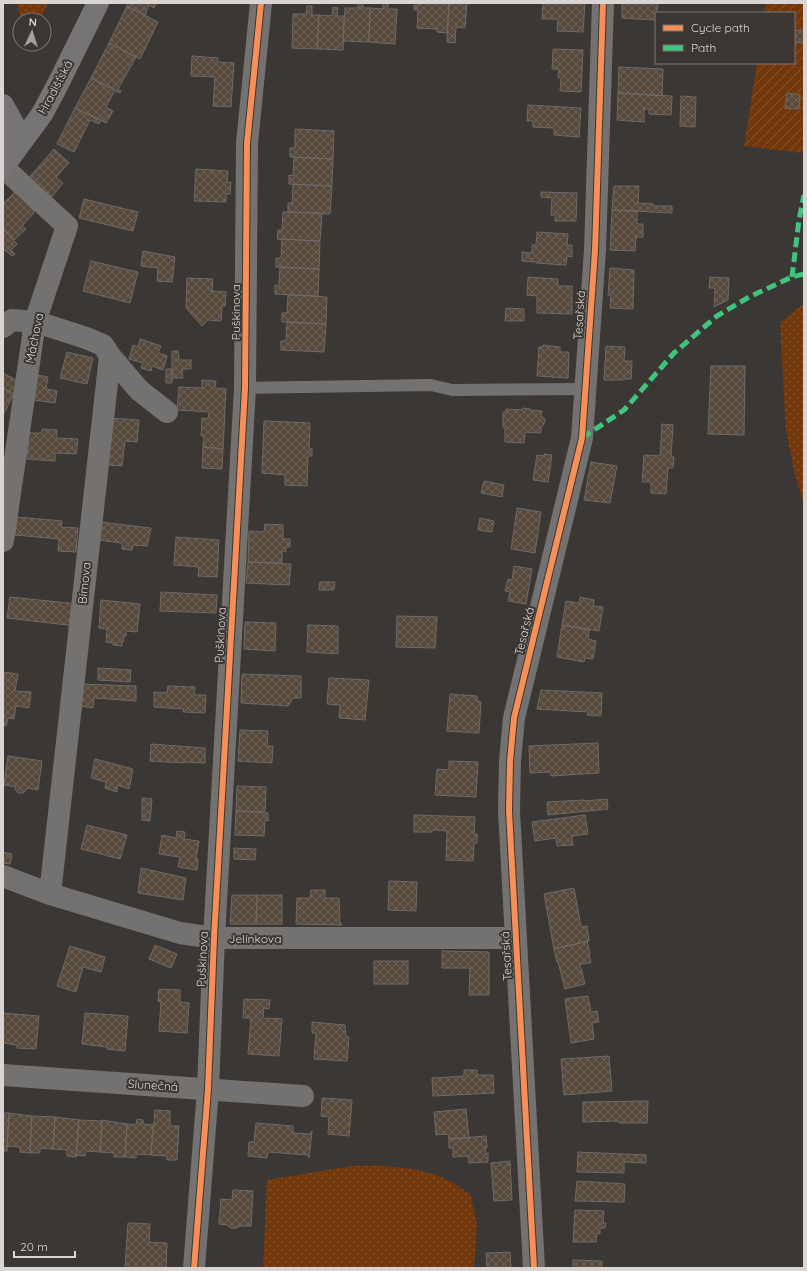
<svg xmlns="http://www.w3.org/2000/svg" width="807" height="1271" viewBox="0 0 807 1271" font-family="Quicksand,sans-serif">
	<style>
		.grass { fill: url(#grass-dots) }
		.garden { fill: url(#garden-furrows) }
		.building { fill: url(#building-cross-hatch); stroke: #6d6a68 }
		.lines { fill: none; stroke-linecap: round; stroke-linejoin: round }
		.lane { stroke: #747271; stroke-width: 12 }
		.street { stroke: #747271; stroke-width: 22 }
		.secondary { stroke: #767474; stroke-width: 22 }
		.quiet { stroke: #40c37c; stroke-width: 5; stroke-dasharray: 10 5; stroke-linecap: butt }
		.cycleway-casing { stroke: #3c3632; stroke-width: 8 }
		.cycleway { stroke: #f78f57; stroke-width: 6 }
		.labels { text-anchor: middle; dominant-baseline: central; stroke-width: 4; stroke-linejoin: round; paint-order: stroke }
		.street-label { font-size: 12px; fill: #dad5d3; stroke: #3c3632 }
	</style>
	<defs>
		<pattern id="grass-dots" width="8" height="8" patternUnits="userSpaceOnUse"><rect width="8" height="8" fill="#72380c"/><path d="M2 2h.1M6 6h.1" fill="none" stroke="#86542e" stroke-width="1.8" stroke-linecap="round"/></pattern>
		<pattern id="garden-furrows" width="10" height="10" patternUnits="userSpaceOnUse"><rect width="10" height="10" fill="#72380c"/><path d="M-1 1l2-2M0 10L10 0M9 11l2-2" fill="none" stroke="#86542e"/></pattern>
		<pattern id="building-cross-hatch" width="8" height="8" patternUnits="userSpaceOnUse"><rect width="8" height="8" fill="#57493b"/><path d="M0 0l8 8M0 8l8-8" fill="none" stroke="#6f6256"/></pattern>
	</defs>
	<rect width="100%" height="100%" fill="#3a3734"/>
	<path class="grass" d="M17 3H48L40 20H21Z
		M804 305V505L796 479 786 431 780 323 799 307Z
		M352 1166C383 1165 415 1166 443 1178 453 1182 461 1189 470 1194L477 1224 474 1268H263L267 1180Z"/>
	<path class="garden" d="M766 3H804V151L802 153 744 146 757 63H794V13H764Z"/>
	<path class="building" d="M128 3H156L154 8 149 5 145 15 127 6Z
		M358 3H363V8H370L369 42 343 41 345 8H358Z
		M383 3H388V9H397L395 44 369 42 370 8 383 9Z
		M418 3H449L447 33 437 32V29L417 28 418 10H414V5L418 6Z
		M449 3H467L465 28 456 27 455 43 447 42Z
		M543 3H585L583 32 557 31 558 19H542Z
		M622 3H658L656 20 622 18Z
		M127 6 158 22 140 59 109 43Z
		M307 6H312V15H319L317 49 292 48 293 14H306Z
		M333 7 338 8 337 16H344L343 50 317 49 319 15 332 16Z
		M794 30 804 31V43L794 42Z
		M109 43 136 57 118 89 121 91 120 93 91 78Z
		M553 49 583 50 581 92 560 91 561 78H558L559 69H552Z
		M192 56 218 58 217 62 234 63 231 107 213 106 215 77 191 76Z
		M619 67 663 69 662 96 618 93Z
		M91 78 115 90 106 107 113 111 106 123 75 108Z
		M618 93 672 96 671 115 649 114V109H644V122L617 120Z
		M787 93 800 95 799 109 785 108Z
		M681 96 696 97 695 127 680 126Z
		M528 105 581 108 579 137 554 135V128L533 127V121H527Z
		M75 108 101 120 99 124 90 120 74 152 57 144Z
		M295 129 334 131 333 159 290 157V148H295Z
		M54 149 69 163 56 177 63 183 49 200 26 181Z
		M294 157 333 159 332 186 289 184V175L293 176Z
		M196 169 228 171 227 182H231L230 194H226V202L194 201Z
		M293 184 332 186 330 214 288 212V203H292Z
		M614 186H639L638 203 653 204V206H672V213L612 210Z
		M15 192 34 211 33 212 34 213 22 226 26 229 14 240 3 229V204Z
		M541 192 577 193 576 221H555V215H551L552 198 541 197Z
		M84 199 138 212 133 231 79 218Z
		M612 210 637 211V224H643V237H636L635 251 610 250Z
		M283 212 322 213 320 241 277 239 278 230H282Z
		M3 229 17 244 11 250 15 254 13 256 3 249Z
		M537 232 568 234 567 245H572V257L567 256 566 265 536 263V262L522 261V252L532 253V245H536Z
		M282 239 320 241 319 269 276 267V258H281Z
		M143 251 175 257 172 282 157 281 158 268 141 266Z
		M91 261 138 272 130 303 83 291Z
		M280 267 319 269 318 296 275 294V285L279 286Z
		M610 268 634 270 633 309 610 308 611 295H608Z
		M528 277 558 279V286H572V314L537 313V296L527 295Z
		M710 277 729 278 728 300 714 307 715 288H709Z
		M187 278 213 279 212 291 226 292 225 306H222L221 321 208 320 202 326 186 308Z
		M288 295 327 297 326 324 282 322V313H287Z
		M506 308 524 309V321H505Z
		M287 322 326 324 324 352 281 350V341H286Z
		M140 339 161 346 158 353 167 356 163 370 152 366 151 371 141 368 143 363 129 359 133 345 138 347Z
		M543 345 560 347V352H569L568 378 537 376 539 347H543Z
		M606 346 625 347 624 361H632L631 379H624V380H604Z
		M172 351H178L179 360H191V369H182L183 378H172Z
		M67 352 93 358 87 384 60 378Z
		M711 366H745L744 435 708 434Z
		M166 369H172V383H166Z
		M3 373 20 382 14 394 3 388Z
		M37 375 48 377 46 389 57 391 55 403 34 400Z
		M202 380 216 381 215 388 226 389 223 449 203 447 204 436H201L202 418 208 419 209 412 177 410 179 387 202 388Z
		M3 388 14 394 3 415Z
		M522 408 530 409V410L542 411 541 416 545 419 544 424 541 427V433L525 432 524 443 505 442V428L503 427V412H506V409L522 410Z
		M110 418 139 420 137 442 125 441 122 466 106 465Z
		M264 421 310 423 309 449H312V456H308L307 486 285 485V475L262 473Z
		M662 424 673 425 671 457H674L673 468H668L666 494 651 493V482H642L644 455 660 456Z
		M42 429 57 430 56 438 78 439 76 454 55 453V461L27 459 29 433H42Z
		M203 447 223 449 222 469 202 468Z
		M544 454 552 455 548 482 533 480 537 455 544 456Z
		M591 462 617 466 610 503 584 500Z
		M484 481 504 485 502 497 481 493Z
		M517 508 541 512 535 553 511 549Z
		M17 517 62 521 61 527 78 528 76 552 58 551 59 539 15 535Z
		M480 518 494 521 492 532 478 530Z
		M100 522 151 528 147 546 133 545 132 550 122 549V543L98 540Z
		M265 524 283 525V539H290V547H286V552L282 551V563L248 562 249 531 264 532Z
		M176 537 219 540 217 577 198 576 199 567 174 565Z
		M248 562 291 564 289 585 246 583Z
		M514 566 532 569 526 604 508 601 510 592 505 591 508 579 512 580Z
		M320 582H335L334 590H319Z
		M161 592 217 595 216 613 160 611Z
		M10 597 78 604 76 626 7 618Z
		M580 597 594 600 593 606 603 607 599 631 562 625 566 601 579 603Z
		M101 600 140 604 137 632 126 631V636H124L123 642H122V646L113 645V643L106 642 107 629 99 628Z
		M397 616 437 617 435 648 396 647Z
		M245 622 276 623 275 651 244 649Z
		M308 625 338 626V654L307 652Z
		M562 625 589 630 588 639 596 641 593 659 585 658 584 662 557 657Z
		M98 668 131 670 130 682 98 680Z
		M3 672 18 674 15 691 31 692 29 708 16 706 14 719 8 718 6 726 3 725Z
		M242 674 301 676V698H293L288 706 241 703Z
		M329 678 369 680 365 720 339 718 340 705 327 704Z
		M82 684 136 686V701L94 698 93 708 80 706Z
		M168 686 195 687 194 695H206L205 713 183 712 184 709 154 707V692L167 693Z
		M541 690 602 693 601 716 587 715 588 712 537 709Z
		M450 694 477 696V701L481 702 479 733 447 731Z
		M240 730 268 731 267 746H273L272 763 238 761Z
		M598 743 599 773 551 776 550 772 530 773 529 746Z
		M151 744 205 748V763L184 762V763L150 761Z
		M8 756 42 761 38 790 27 788 26 790 23 793H18L15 789 16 787 4 785Z
		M95 759 133 769 129 789 117 785V792L105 788 106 782 91 778Z
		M449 761 478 762 476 797 435 795 437 769 449 770Z
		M237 786 266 787 265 812 236 811Z
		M142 798 152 799 150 821 142 820Z
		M607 799 608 809 548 815 547 802 584 800V801Z
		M236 811 268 813V821L265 820 264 836 235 835Z
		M414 815 475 817 474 834H477V843H474L473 861 446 860 447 831 432 830V832H414Z
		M585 815 588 834 572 836 573 845 557 846 556 838 535 841 532 822Z
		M87 825 127 835 120 859 81 849Z
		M177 831 185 832 184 839 199 841 196 859H198L197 870 178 867 180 857 159 854 162 835 176 838Z
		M234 848 256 849 255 860 234 859Z
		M3 852 12 854 10 864 3 863Z
		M141 868 186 878 183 900 138 893Z
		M389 881 417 882 416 911 388 910Z
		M574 888 581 927 587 926 589 941 554 949 544 894Z
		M311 890H325V898H339L340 923H341L342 925 296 924 297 898H310Z
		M232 895H257L256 924H230Z
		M257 895H282V924H256Z
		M587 941 590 954H589L591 963 580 964 585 984 565 989 558 962H557L554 949Z
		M155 945 177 954 171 968 149 959Z
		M70 946 105 957 101 972 83 967 76 992 57 986Z
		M442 951 489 952V995H469L470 968H442Z
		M374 961H408V984H374Z
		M159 989 180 990V1002L189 1003 187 1033 159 1031 161 1002 158 1001Z
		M588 996 591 1012 597 1011 599 1022 592 1023 594 1039 571 1043 565 999Z
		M244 999 270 1000 269 1009 264 1008 263 1018 282 1019 279 1056 248 1054 251 1018H243Z
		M3 1013 39 1016 36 1049 17 1048V1045L3 1043Z
		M85 1013 128 1016 125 1051 107 1049V1047L82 1044Z
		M312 1022 345 1025 346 1037H349L347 1061 314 1059 316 1033H312Z
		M609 1056 612 1091 564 1095 561 1059Z
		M464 1070H477V1075H493L494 1093 433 1096 432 1078 464 1076Z
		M322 1098 352 1100 349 1136 328 1134 329 1117 321 1116Z
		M648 1101 647 1123H619V1121L583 1122V1102Z
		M466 1109 469 1138 449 1139 448 1134 436 1135 434 1112Z
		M155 1110 170 1111V1126H179L177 1160H167V1156L151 1155Z
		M3 1113H9L7 1151H3Z
		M9 1113 32 1116 30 1153 20 1152V1147L7 1146Z
		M32 1116 55 1117 53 1149 40 1148V1153H30Z
		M55 1117 79 1120 76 1157 67 1156V1150L53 1149Z
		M137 1119 143 1120V1124L153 1125 151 1155 136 1154V1158L125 1157 127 1124 136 1125Z
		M79 1120 102 1121 100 1152 86 1151 85 1156 76 1155Z
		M102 1120 127 1124 125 1157H114V1153L100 1152Z
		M256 1123 293 1126V1133L310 1134 312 1131 309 1158 308 1155 268 1152 267 1158 248 1156 249 1142H254Z
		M486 1136 487 1148H485L486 1154 488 1153V1162L469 1163 468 1156 453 1157V1148H449V1139Z
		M578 1152 646 1155V1163L624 1162V1173L577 1172Z
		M510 1161 512 1200 494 1201 491 1163Z
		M577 1181 625 1184 624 1202 575 1201Z
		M233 1190 253 1191 251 1226H239L237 1228H230L228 1225 219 1224 221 1199 232 1200Z
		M575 1210 604 1211 603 1223H606L605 1228H600V1234L597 1233 596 1242H573Z
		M128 1223 150 1224 149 1242 167 1243 166 1268H125Z
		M510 1252 511 1268H487L486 1253Z
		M573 1260 602 1261V1268H573Z"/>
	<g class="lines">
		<path class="lane" d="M245 388 431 385 452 390 585 389"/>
		<path class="street" d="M3 167 67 226 35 322 3 541
			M3 327 12 320 35 322 43 324 86 338 103 345 110 356 50 894
			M110 356 139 390 167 412
			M3 876 50 894 180 933 214 938H516
			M3 1075 303 1096
			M194 1268 208 1089 214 938 245 388 247 143 261 3
			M534 1268 509 811 510 761 514 718 582 438 595 250 603 3"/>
		<path class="secondary" d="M3 105 14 125 6 156
			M3 167 42 114 57 86 98 3"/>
		<path class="quiet" d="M792 277 799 220 804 195
			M582 438 624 410 674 353 717 316 749 297 792 277 804 274"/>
		<g class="cycleway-casing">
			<path id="cycleway" d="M194 1268 208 1089 214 938 245 388 247 143 261 3
				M534 1268 509 811 510 761 514 718 582 438 595 250 603 3"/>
		</g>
		<use href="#cycleway" class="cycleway"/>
	</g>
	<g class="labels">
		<g class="street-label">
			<text transform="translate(55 87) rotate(-62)">Hradišťská</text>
			<text transform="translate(235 312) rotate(-90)">Puškinova</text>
			<text transform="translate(579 315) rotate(-86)">Tesařská</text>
			<text transform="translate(34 338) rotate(-79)">Máchova</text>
			<text transform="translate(84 583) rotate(-84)">Bímova</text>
			<text transform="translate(524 631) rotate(-76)">Tesařská</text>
			<text transform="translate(220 635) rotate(-87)">Puškinova</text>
			<text x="255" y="938">Jelínkova</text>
			<text transform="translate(506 956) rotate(-93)">Tesařská</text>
			<text transform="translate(202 959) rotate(-87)">Puškinova</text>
			<text transform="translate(153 1085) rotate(4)">Slunečná</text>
		</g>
	</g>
	<rect width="807" height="1271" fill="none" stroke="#dad5d3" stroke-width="8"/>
	<rect x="655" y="12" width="140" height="52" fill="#3c3632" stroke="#7b7672"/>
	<rect x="663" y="25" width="20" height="6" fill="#f78f57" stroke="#7b7672"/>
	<text x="691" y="32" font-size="12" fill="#dad5d3">Cycle path</text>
	<rect x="663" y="45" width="20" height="6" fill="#40c37c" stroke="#7b7672"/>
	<text x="691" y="52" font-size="12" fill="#dad5d3">Path</text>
	<g transform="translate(32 32) rotate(4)"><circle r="19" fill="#3c3632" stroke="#7b7672"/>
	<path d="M0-3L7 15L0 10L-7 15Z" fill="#a29e9b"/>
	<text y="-6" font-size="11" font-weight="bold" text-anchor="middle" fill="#dad5d3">N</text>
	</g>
	<path d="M14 1251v6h61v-6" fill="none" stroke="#dad5d3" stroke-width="2"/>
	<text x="20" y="1251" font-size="12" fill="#dad5d3" stroke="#3c3632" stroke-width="3" paint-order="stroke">20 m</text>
</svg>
